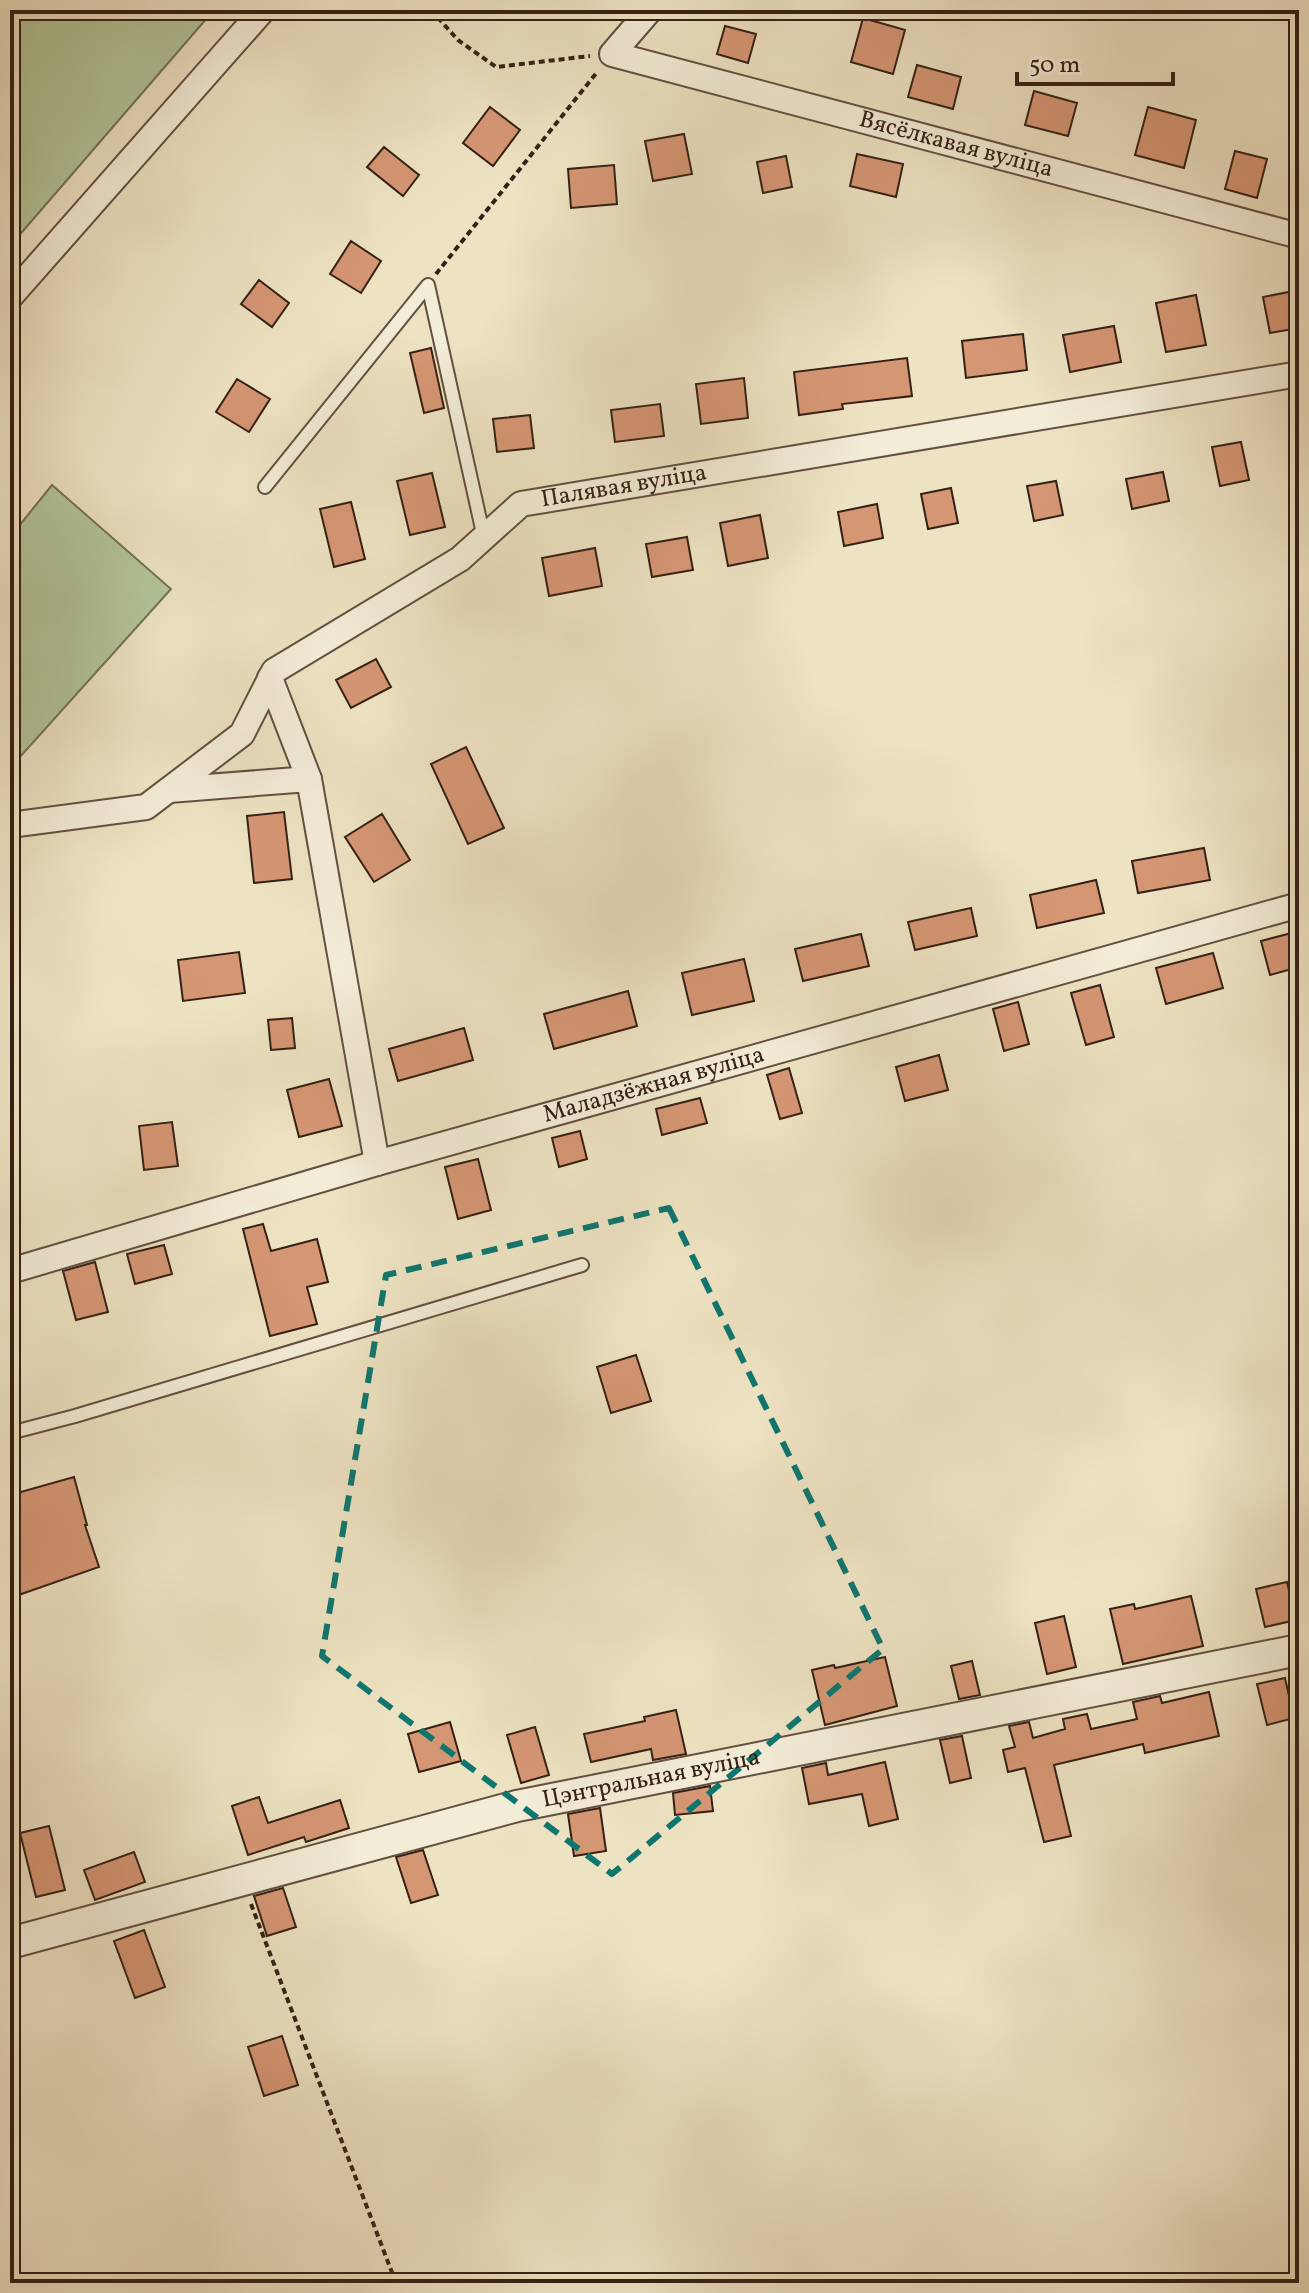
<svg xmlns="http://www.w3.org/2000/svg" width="1309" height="2293" viewBox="0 0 1309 2293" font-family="Vollkorn,serif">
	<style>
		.green { fill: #b2c498; stroke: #747256; stroke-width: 2 }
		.building { fill: #d59674; stroke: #352015; stroke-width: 2 }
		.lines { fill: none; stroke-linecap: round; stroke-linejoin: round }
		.service-casing { stroke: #635040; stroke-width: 16 }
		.minor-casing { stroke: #635040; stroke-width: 28 }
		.tertiary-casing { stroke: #635040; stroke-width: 34 }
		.path { stroke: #352015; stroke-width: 4; stroke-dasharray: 6 4; stroke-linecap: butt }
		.service { stroke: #f3ecd7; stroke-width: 12 }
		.minor { stroke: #f3ecd7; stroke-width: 24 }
		.tertiary { stroke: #f3ecd7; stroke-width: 30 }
		.marked { fill: none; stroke: #0f766e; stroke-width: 6; stroke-dasharray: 16 10; stroke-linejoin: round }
		.labels { text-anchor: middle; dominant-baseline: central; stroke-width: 6; stroke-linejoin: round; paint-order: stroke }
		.street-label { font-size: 24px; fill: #352015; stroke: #f3ecd7 }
	</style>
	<rect width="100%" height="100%" fill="#ede2c2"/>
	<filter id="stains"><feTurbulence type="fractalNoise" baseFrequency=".0025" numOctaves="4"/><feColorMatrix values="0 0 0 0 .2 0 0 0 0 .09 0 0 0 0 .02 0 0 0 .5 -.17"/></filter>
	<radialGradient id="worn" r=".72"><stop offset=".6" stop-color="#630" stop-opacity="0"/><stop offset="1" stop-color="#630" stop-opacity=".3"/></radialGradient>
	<path class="green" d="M10 10H214L10 246Z
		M52 485 171 589 10 768V537Z"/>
	<path class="building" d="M863 18 905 30 893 74 851 62Z
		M725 26 756 34 748 63 717 54Z
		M917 65 961 77 953 109 908 97Z
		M1034 91 1077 103 1068 136 1025 125Z
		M490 107 520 130 493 166 463 143Z
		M1148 107 1196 120 1184 168 1135 155Z
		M684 134 692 174 653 181 645 141Z
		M384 147 419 175 403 196 367 167Z
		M1235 151 1267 159 1257 198 1225 189Z
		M857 154 903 164 896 197 850 186Z
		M786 156 792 187 763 193 757 162Z
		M614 165 617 204 571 208 568 169Z
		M351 241 381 261 361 293 330 274Z
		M259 280 289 303 272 327 241 304Z
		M1299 290V328L1270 333 1263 297Z
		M1196 295 1206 345 1166 352 1156 303Z
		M1114 326 1121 362 1070 372 1063 335Z
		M1023 334 1027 370 966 378 962 341Z
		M431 348 444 408 424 413 410 353Z
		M907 358 912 396 842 404 843 409 799 415 794 372Z
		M744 378 748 418 701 424 696 384Z
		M237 379 270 399 249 432 216 412Z
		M660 404 664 436 615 442 611 410Z
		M530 415 534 448 497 452 493 419Z
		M1241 442 1249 480 1220 486 1212 447Z
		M1163 472 1169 501 1132 509 1126 479Z
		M432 473 445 527 410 535 397 481Z
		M1056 481 1063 515 1034 521 1027 486Z
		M951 488 958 523 928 529 921 494Z
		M351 502 365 559 334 567 320 509Z
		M877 504 883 538 844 546 838 512Z
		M760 515 768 558 728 566 720 523Z
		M687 537 693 570 652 577 646 544Z
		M595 548 602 586 549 596 542 558Z
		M376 659 391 687 351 708 336 680Z
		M466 747 504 828 468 844 431 764Z
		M284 812 292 879 254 883 247 816Z
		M382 814 410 860 374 882 345 837Z
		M1204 848 1210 880 1138 893 1132 861Z
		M1096 880 1104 913 1037 928 1030 895Z
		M971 908 977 936 915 950 908 922Z
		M1299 931V967L1270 975 1261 941Z
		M861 934 869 966 803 981 795 949Z
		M239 952 245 993 183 1001 178 960Z
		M1213 953 1223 988 1166 1004 1156 968Z
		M744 959 754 1001 692 1015 682 973Z
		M1100 985 1114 1037 1086 1045 1071 993Z
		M628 991 637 1026 554 1049 544 1014Z
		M1018 1002 1029 1044 1004 1051 993 1009Z
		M292 1018 295 1048 271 1050 268 1020Z
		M464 1028 473 1060 398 1081 389 1049Z
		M939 1055 948 1090 905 1101 896 1067Z
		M789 1068 802 1113 780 1119 767 1075Z
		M329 1079 342 1126 299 1137 287 1090Z
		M700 1098 707 1123 662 1135 656 1109Z
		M172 1122 178 1166 144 1170 139 1126Z
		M580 1131 587 1159 559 1167 552 1138Z
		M478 1159 491 1210 458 1219 445 1167Z
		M263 1224 271 1251 317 1239 328 1282 307 1287 317 1324 270 1336 243 1229Z
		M164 1245 172 1274 135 1284 127 1254Z
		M95 1262 108 1312 76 1320 63 1271Z
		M636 1355 651 1401 611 1413 597 1367Z
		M74 1477 87 1525H85L99 1567 10 1598V1495Z
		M1287 1582 1296 1620 1265 1627 1256 1589Z
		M1191 1596 1203 1646 1123 1664 1110 1609 1134 1604 1135 1609Z
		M1064 1616 1076 1667 1047 1674 1035 1623Z
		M885 1657 897 1706 825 1725 812 1670 834 1665 835 1668Z
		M972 1661 980 1695 959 1699 951 1666Z
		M1285 1678 1294 1718 1267 1725 1257 1684Z
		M1209 1692 1219 1736 1145 1753 1143 1744 1054 1765 1071 1836 1044 1842 1025 1768 1008 1772 1003 1750 1015 1747 1009 1726 1029 1722 1033 1738 1065 1729 1063 1719 1087 1714 1091 1729 1137 1719 1133 1702 1160 1696 1162 1703Z
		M676 1710 686 1754 653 1760 651 1749 591 1762 584 1734 645 1721 644 1717Z
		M450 1722 461 1761 419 1772 408 1734Z
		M535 1727 549 1775 521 1783 507 1735Z
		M962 1736 971 1778 950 1783 940 1740Z
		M885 1762 898 1819 869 1826 862 1794 809 1804 802 1768 826 1763 828 1775Z
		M710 1786 713 1811 675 1815 673 1793Z
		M259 1797 268 1823 340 1800 349 1828 306 1842 304 1837 248 1855 232 1806Z
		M600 1808 606 1851 574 1856 568 1814Z
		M49 1826 65 1890 36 1897 20 1833Z
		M423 1850 438 1895 411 1903 396 1857Z
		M134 1852 145 1882 95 1900 84 1870Z
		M283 1888 296 1927 267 1936 254 1896Z
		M144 1930 165 1987 135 1998 114 1941Z
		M282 2036 298 2085 264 2096 248 2047Z"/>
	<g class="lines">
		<g class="service-casing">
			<path id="service" d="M265 487 428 285 484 538
				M10 1433 75 1416 582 1265"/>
		</g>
		<g class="minor-casing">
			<g id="minor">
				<path id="s1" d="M650 10 612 54 1299 236"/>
				<path d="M10 297 263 10"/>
				<path d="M270 678 309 779"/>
				<path d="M169 790 309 779 377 1163"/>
				<path id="s2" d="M10 825 146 807 242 734 274 671 460 559 521 504 1299 374"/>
				<path id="s3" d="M10 1271 377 1163 1299 905"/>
			</g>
		</g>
		<g class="tertiary-casing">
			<g id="tertiary">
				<path id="s4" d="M10 1943 517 1806 1299 1650"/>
			</g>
		</g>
		<path class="path" d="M431 10 458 40 496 67 590 56
			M436 274 598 71
			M251 1904 396 2283"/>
		<use href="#service" class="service"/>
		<use href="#minor" class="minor"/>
		<use href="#tertiary" class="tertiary"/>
	</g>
	<path class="marked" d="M669 1208 883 1649 612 1874 322 1656 386 1275Z"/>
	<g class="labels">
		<g class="street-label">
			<text stroke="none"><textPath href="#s1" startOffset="414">Вясёлкавая вуліца</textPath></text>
			<text stroke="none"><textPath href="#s2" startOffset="732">Палявая вуліца</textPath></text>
			<text stroke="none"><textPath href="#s3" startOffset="670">Маладзёжная вуліца</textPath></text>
			<text stroke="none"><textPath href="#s4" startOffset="662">Цэнтральная вуліца</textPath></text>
		</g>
	</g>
	<rect width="1309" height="2293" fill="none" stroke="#ede2c2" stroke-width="40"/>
	<rect x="12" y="12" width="1285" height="2269" fill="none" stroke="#352015" stroke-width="4"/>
	<rect x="20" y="20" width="1269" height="2253" fill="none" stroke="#352015" stroke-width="2"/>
	<path d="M1017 72v12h156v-12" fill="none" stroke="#352015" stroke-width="4"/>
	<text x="1029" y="72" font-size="24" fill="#352015" stroke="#f3ecd7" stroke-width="6" paint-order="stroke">50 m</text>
	<rect width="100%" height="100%" filter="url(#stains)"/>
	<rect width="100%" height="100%" fill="url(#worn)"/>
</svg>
